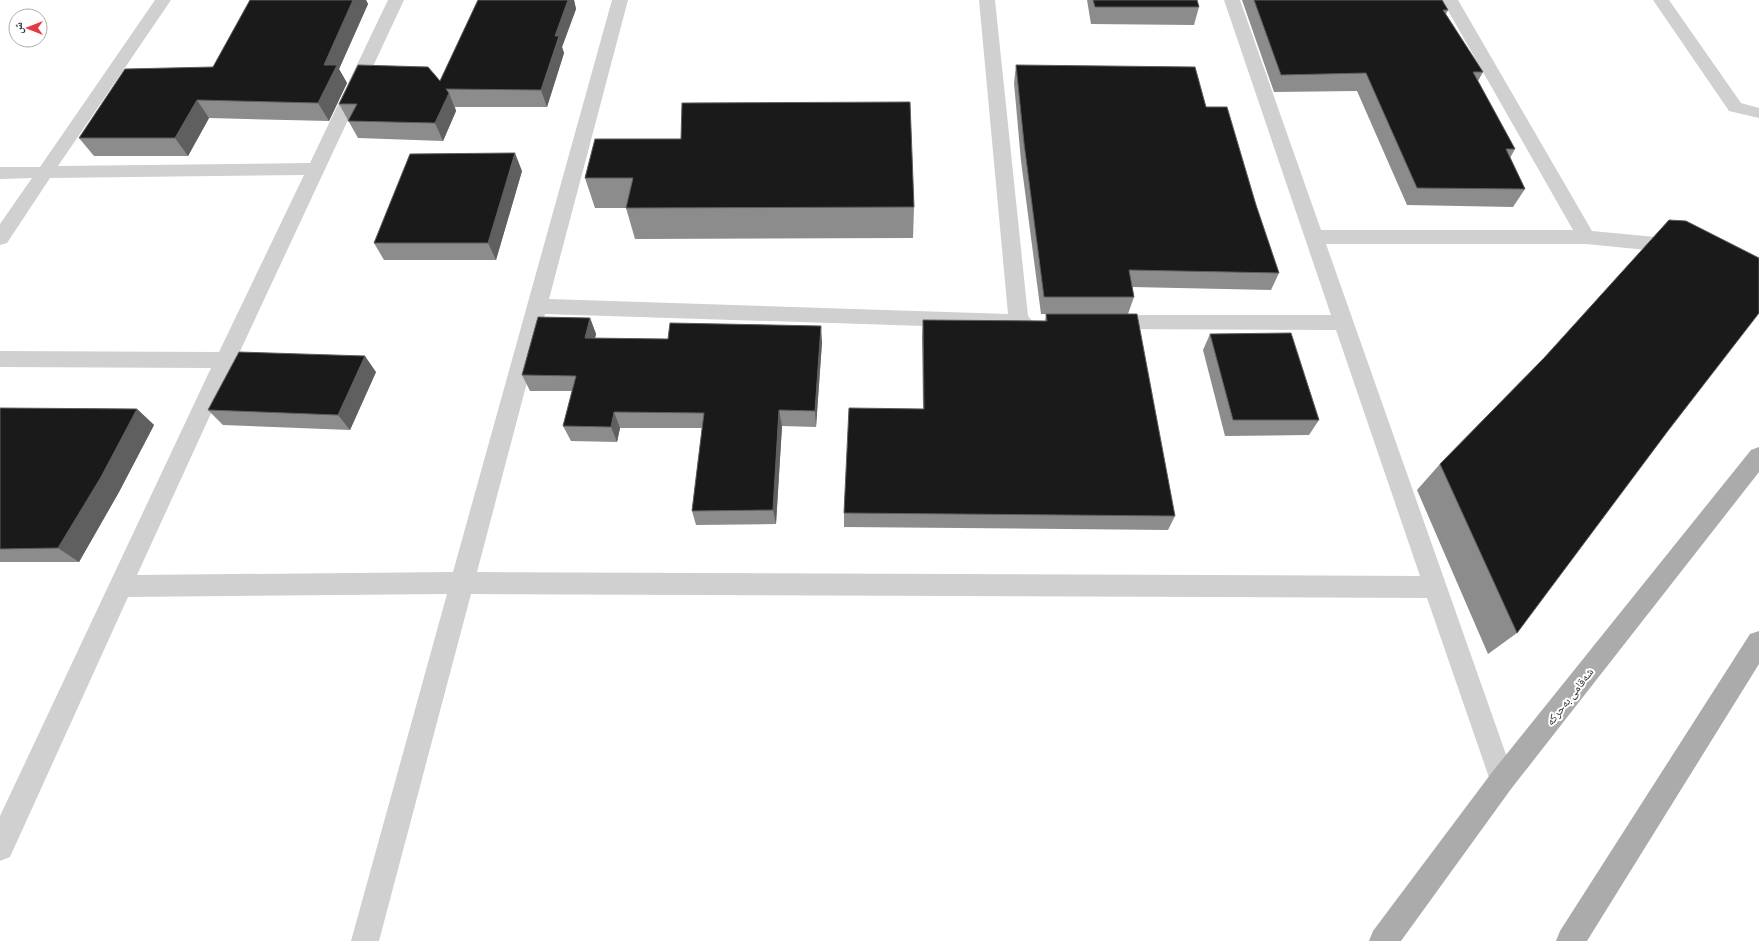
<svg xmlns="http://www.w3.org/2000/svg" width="1759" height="941" viewBox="0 0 1759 941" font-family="Barlow,'Noto Naskh Arabic',sans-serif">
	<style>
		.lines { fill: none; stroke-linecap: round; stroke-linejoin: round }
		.minor { fill: #d0d0d0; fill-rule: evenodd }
		.major { fill: #ababab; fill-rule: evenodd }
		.wall { fill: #8c8c8c }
		.shaded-wall { fill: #5f5f5f }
		.building { fill: #1a1a1a; stroke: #5f5f5f }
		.labels { text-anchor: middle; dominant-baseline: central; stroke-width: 4; stroke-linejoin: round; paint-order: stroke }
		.street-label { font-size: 12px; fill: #333; stroke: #fff }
	</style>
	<rect width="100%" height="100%" fill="#fff"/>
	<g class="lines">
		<path class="minor" d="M155 0H171L58 166 310 163 388 0H404L213 409 137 575 453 572 612 0H628L549 299 1008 314 979 0H995L1028 316 1033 322 1030 327 1019 329 545 314 477 572 1420 576 1336 330 1109 329 1102 327 1099 322 1102 317 1109 315H1331L1224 0H1240L1321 230H1573L1442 0H1458L1592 231 1677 239 1684 241 1686 246 1684 251 1677 253 1586 244H1326L1515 780 1511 789 1502 793 1493 789 1427 598 471 594 379 941H351L447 594 128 597 10 857 0 861V816L211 368 0 367V351L219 352 304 175 50 178 7 243 0 245V224L32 178 0 179V167H40Z
			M1653 0H1669L1741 103 1759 108V118L1729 111Z"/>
		<path class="major" d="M1759 447V472L1511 789 1401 941H1369L1373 931 1493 771 1751 450Z
			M1759 631V664L1587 941H1556L1560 931 1750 634Z"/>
	</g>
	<path class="wall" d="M250 0H366L368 4 339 69 347 83 329 121 209 118 188 156H94L79 138 213 67Z
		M478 0H574L576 9 562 47 564 53 547 107H455L456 111 443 141 358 138 339 104 440 81Z
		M1087 0H1197L1199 7 1194 25 1091 24Z
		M1242 0H1442L1448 10 1446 14 1483 72 1478 81 1515 149 1510 158 1525 189 1513 207 1407 205 1357 91 1274 92Z
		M1016 65 1206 107 1256 205 1279 273 1271 290 1132 287 1134 297 1128 314H1041L1021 161 1014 83Z
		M595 139 914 207 913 238 635 239 626 208H595L585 178Z
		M522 171 496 260H384L374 243Z
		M1046 314 1175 516 1168 530 844 527V513L923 409 922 337 923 320 1045 321Z
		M590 318 596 334 595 338 822 342 816 427 782 426 776 524 696 525 692 511 702 428H620L617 442 571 441 563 426 572 391H530L522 375Z
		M1210 334 1319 420 1309 435 1225 436 1203 350Z
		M376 372 350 430 223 425 208 410Z
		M0 408 137 409 154 425 119 492 79 562H0Z
		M1667 432 1517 633 1488 654 1417 490 1440 464Z"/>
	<path class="shaded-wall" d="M353 0H366L368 4 339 69 347 83 329 121 318 103 324 65Z
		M568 0H574L576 9 562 47 564 53 547 107 541 90 555 36Z
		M449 93 456 111 443 141 435 123Z
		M197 100 209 118 188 156 175 138Z
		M515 153 522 171 496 260 488 243Z
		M590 318 596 334 591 354 585 338Z
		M821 326 822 342 816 427 815 411Z
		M365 356 376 372 350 430 338 415Z
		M137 409 154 425 119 492 79 562 58 548Z
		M779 410 782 426 776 524 773 510Z
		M614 412 620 428 617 442 611 427Z"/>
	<path class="building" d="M250 0H353L324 65H337L318 103 197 100 175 138H79L125 69 213 67Z
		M478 0H568L555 36H559L541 90 446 89 449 93 435 123 348 121 357 104H339L358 65 428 67 440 81Z
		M1093 0H1197L1199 7H1095Z
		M1254 0H1442L1448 10H1443L1483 72H1473L1515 149H1506L1525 189 1417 188 1366 73 1281 75Z
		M1016 65 1195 67 1206 107H1227L1256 205 1279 273 1129 270 1134 297H1044L1024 143Z
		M910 102 914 207 626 208 633 178H585L595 139H681L682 103Z
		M515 153 488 243H374L410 154Z
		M1669 220 1686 221 1759 258V313L1667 432 1517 633 1440 464 1544 358Z
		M1046 314H1137L1175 516 844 513 849 408 924 409 923 320 1047 321Z
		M538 317 590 318 585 338 668 339 670 323 821 326 815 411 779 410 773 510 692 511 704 413 614 412 611 427 563 426 576 376 522 375Z
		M1291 333 1319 420H1233L1210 334Z
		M239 352 365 356 338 415 208 410Z
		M0 408 137 409 101 477 58 548 0 549Z"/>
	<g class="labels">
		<g class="street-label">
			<text transform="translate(1569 696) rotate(-52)">شەقامی بەحرکە</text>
		</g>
	</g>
	<g transform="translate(28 28) rotate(270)"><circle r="19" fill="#ffffff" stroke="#adadad"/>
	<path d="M0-3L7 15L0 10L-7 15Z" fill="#e63946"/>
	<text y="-6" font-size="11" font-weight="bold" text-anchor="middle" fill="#333333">ش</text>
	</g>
</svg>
